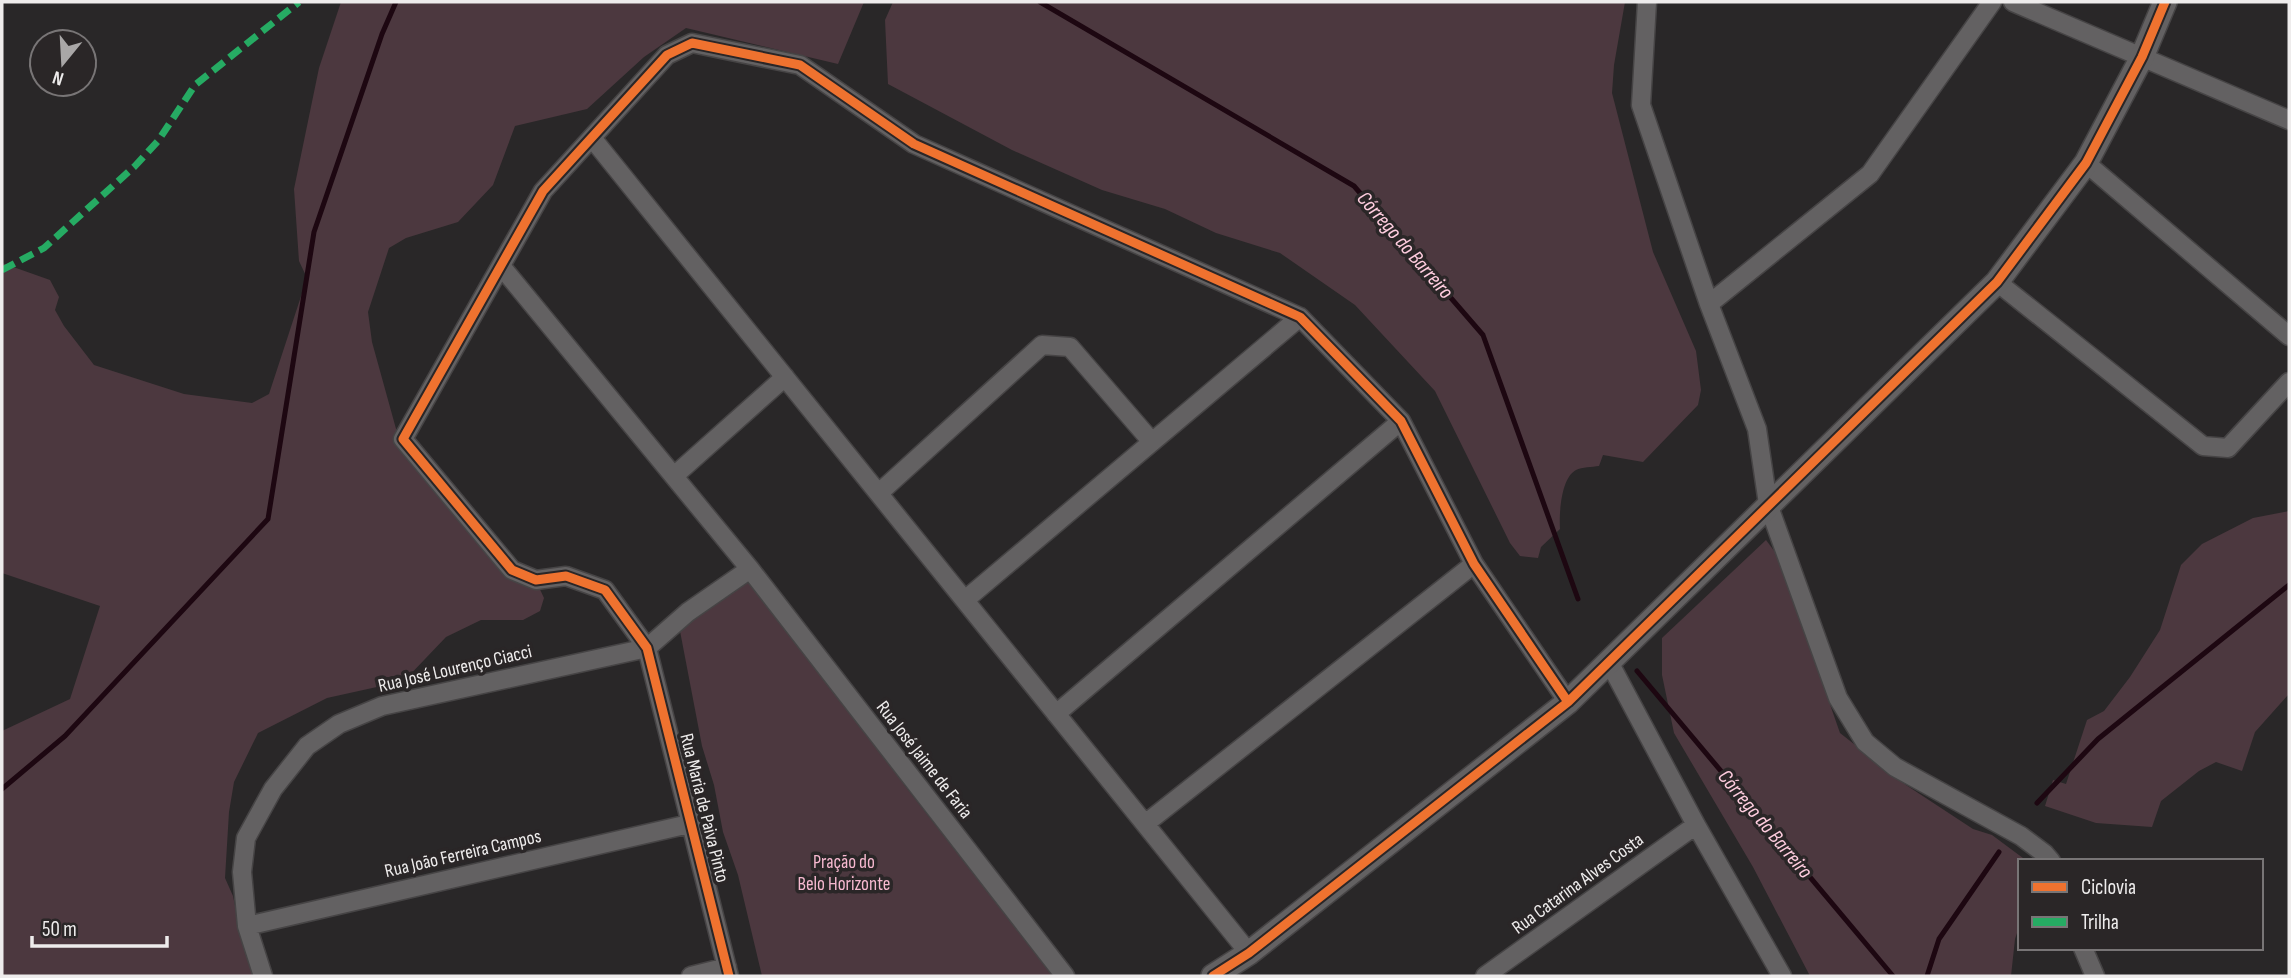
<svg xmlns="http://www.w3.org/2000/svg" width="2291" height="978" viewBox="0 0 2291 978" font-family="'Sofia Sans Condensed',sans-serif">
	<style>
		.green { fill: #4c383f }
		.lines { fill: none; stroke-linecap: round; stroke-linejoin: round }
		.stream { stroke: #1d0711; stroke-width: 5 }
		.minor-casing { stroke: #464445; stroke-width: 21 }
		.tertiary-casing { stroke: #464445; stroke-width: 26 }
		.minor { stroke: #636162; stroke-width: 18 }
		.tertiary { stroke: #636162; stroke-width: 23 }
		.quiet { stroke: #26ab63; stroke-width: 7; stroke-dasharray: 14 7; stroke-linecap: butt }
		.cycleway-casing { stroke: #2a2627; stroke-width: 13 }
		.cycleway { stroke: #ef722f; stroke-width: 9 }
		.labels { text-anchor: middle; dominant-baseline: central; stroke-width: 7; stroke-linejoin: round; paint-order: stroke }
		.street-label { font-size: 19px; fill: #eeecec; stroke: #2a2627 }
		.park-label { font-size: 19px; fill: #f7b9d0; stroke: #2a2627 }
		.water-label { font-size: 21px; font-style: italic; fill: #ffcddf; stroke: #2a2627 }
	</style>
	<rect width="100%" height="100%" fill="#292728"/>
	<path class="green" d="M341 2H864L838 64 686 28 644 57 587 109 515 126 493 185 458 222 406 238 389 248 368 312 372 342 398 436 407 453 467 530 493 539 536 581 544 598 540 611 523 620H481L446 637 404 681 327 698 258 733 234 782 229 812 225 878 233 896 240 930 254 976H2V731L70 699 100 606 2 573V263L50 280 59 297 55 310 64 326 94 365 184 394 252 403 269 394 307 278 299 261 294 189 319 68Z
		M893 2H1625L1614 65 1612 93 1653 252 1696 351 1701 390 1698 405 1643 462 1603 455 1599 466C1592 467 1582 467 1576 470 1561 478 1559 513 1560 529L1541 547 1538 558 1520 556 1510 543 1435 391 1355 305 1280 253 1216 233 1165 209 1102 190 1012 150 888 84 885 20Z
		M2289 511V694L2255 732 2242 771 2216 762 2199 771 2161 801 2152 827 2096 823 2045 806 2053 780 2066 784 2087 720 2104 711 2130 677 2160 630 2181 565 2202 544 2253 518Z
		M1766 540 1778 556 1840 733 1906 785 1973 829 1992 835 2027 861H2020V924L2015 939 2011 976H1810L1753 867 1674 733 1662 675V638Z
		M747 578 876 743 905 786 1053 976H762L738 875 723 832 714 785 702 746 680 631 701 611Z"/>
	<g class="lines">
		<path class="stream" d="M1040 2 1354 186 1483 335 1578 599
			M1637 671 1893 976
			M2 789 65 736 268 519 314 232 382 34 396 2
			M2037 803 2098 739 2289 585
			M1927 976 1939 939 1999 852"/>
		<g class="minor-casing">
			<path id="minor" d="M1647 2 1641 105 1709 304 1757 429 1768 504 1838 698 1865 742 1895 767 2021 836 2045 854 2051 861
				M2013 2 2289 120
				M592 138 1249 953
				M2086 163 2289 336
				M501 266 750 569 1065 976
				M1997 282 2203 446 2228 448 2289 382
				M1709 304 1870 174 1992 2
				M674 476 785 377
				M879 493 1042 345 1070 347 1152 442
				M965 600 1300 317
				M1609 662 1696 825 1782 976
				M1056 714 1401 421
				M1145 824 1474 564
				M247 926 689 824
				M2083 948 2095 976
				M263 976 247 926 242 872 246 838 273 789 307 746 339 724 382 706 647 648 688 612 750 569
				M691 976 727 967
				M729 976 647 648 605 590 566 576 536 580 512 570 403 439 543 191 667 55 692 43 800 65 914 144 1300 317 1401 421 1474 564 1568 702
				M1485 976 1696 825"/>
		</g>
		<g class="tertiary-casing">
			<path id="tertiary" d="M1213 976 1249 953 1568 702 1997 282 2086 163 2142 57 2165 2"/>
		</g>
		<use href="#minor" class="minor"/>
		<use href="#tertiary" class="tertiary"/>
		<path class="quiet" d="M2 270 44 248 135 166 158 141 195 85 299 2"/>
		<g class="cycleway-casing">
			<path id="cycleway" d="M729 976 647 648 605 590 566 576 536 580 512 570 403 439 543 191 667 55 692 43 800 65 914 144 1300 317 1401 421 1474 564 1568 702
				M1213 976 1249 953 1568 702 1997 282 2086 163 2142 57 2165 2"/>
		</g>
		<use href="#cycleway" class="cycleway"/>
	</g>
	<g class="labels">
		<g class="street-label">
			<text transform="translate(455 669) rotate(-13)">Rua José Lourenço Ciacci</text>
			<text transform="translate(924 760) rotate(52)">Rua José Jaime de Faria</text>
			<text transform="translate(704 808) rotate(76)">Rua Maria de Paiva Pinto</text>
			<text transform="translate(463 854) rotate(-13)">Rua João Ferreira Campos</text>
			<text transform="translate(1578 884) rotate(-36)">Rua Catarina Alves Costa</text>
		</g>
		<g class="park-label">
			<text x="844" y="862">Pração do<tspan x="844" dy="22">Belo Horizonte</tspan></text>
		</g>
		<g class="water-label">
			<text transform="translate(1405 245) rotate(49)">Córrego do Barreiro</text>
			<text transform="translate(1765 824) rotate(50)">Córrego do Barreiro</text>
		</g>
	</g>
	<rect width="2291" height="978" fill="none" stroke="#eeecec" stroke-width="7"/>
	<rect x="2018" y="859" width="245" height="91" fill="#2a2627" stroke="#787576" stroke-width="2"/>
	<rect x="2032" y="882" width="35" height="10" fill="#ef722f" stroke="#787576" stroke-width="2"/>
	<text x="2081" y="894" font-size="21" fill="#eeecec">Ciclovia</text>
	<rect x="2032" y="917" width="35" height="10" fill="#26ab63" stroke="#787576" stroke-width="2"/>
	<text x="2081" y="929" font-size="21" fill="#eeecec">Trilha</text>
	<g transform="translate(63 63) rotate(198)"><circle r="33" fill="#2a2627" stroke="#787576" stroke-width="2"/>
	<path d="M0-5L12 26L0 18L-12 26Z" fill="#a9a7a7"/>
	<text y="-10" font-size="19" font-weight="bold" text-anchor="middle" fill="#eeecec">N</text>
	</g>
	<path d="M32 936v10h135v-10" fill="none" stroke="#eeecec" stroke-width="3.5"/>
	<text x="42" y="936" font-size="21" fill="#eeecec" stroke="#2a2627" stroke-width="5" paint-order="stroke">50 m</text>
</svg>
